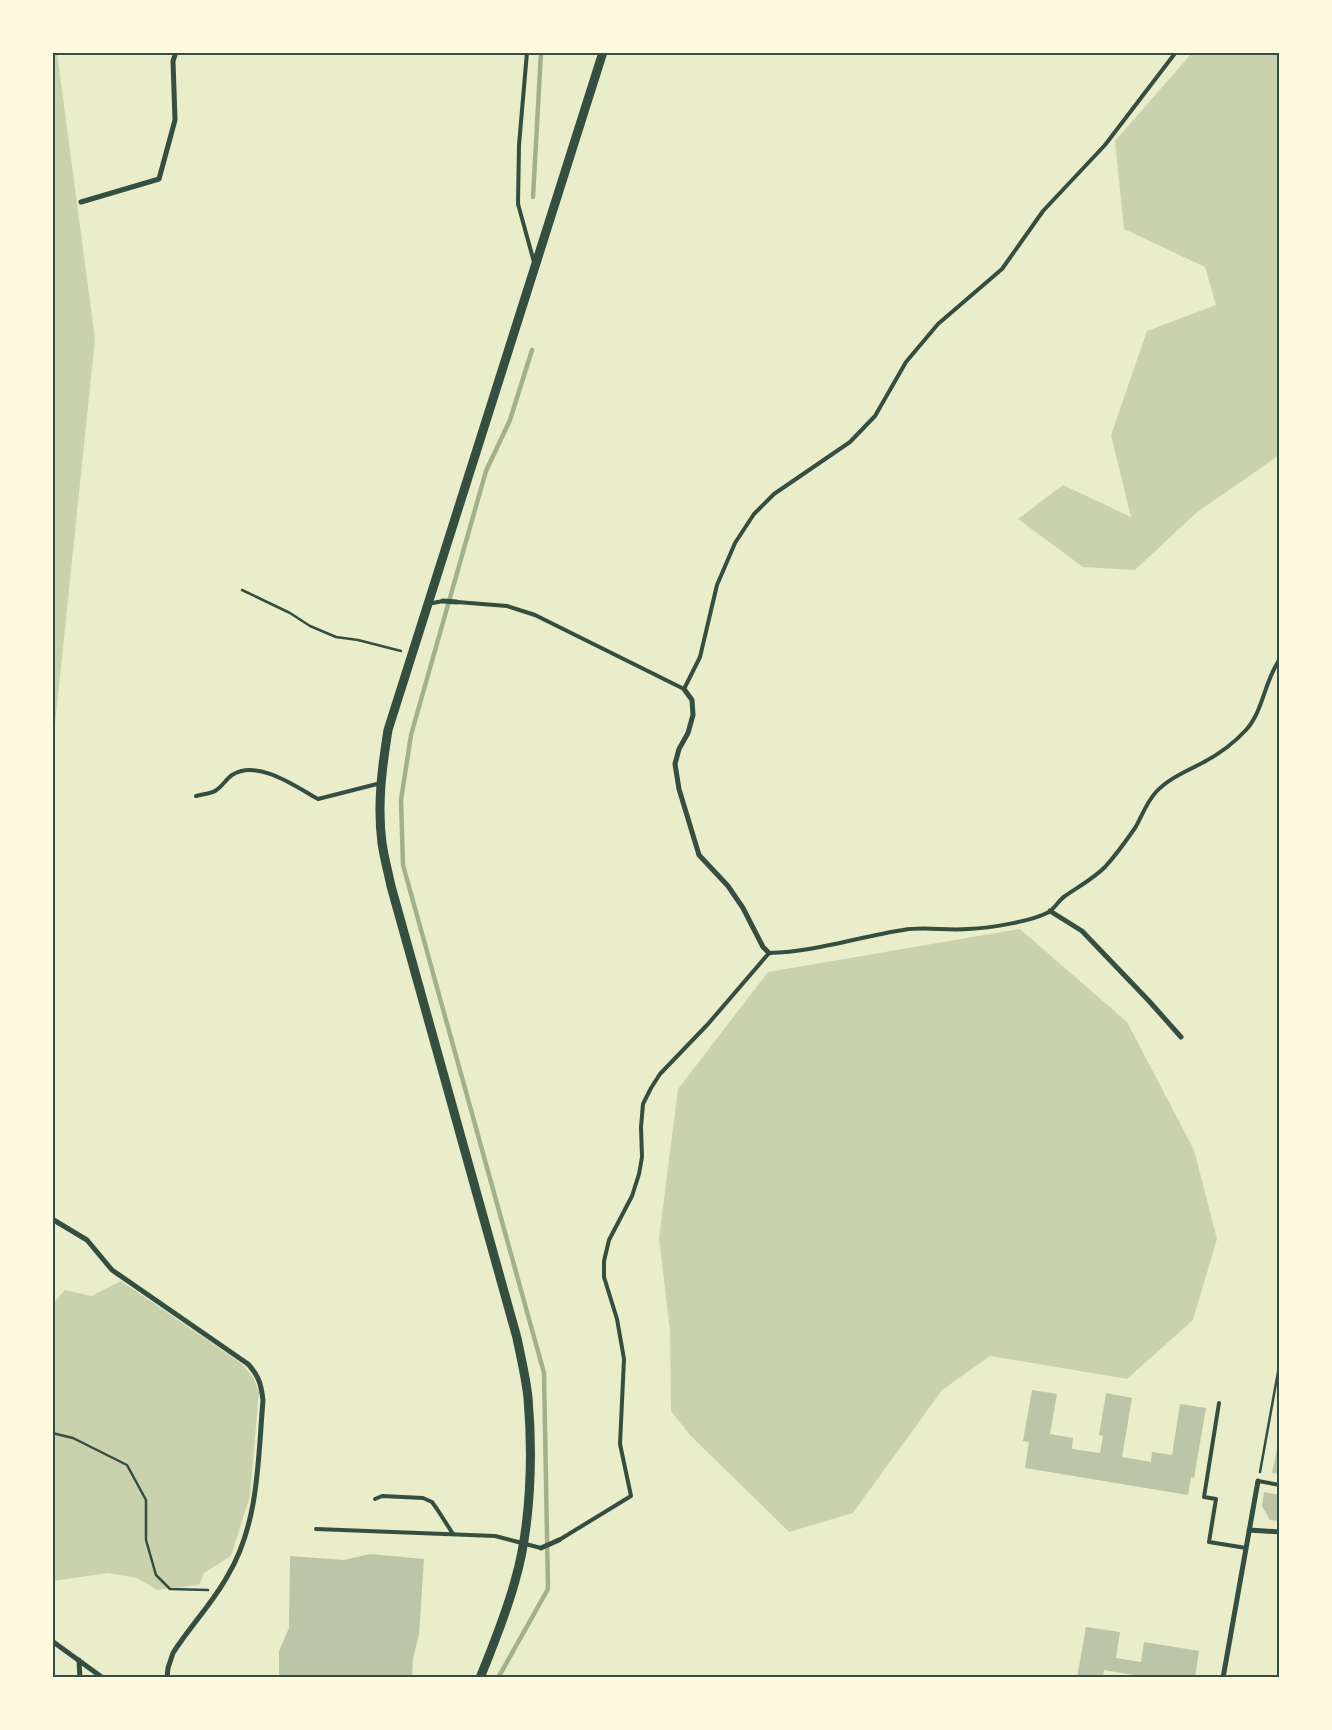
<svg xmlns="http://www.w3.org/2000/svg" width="1332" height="1730" viewBox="0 0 1332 1730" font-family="'Noto Sans',sans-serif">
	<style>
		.green { fill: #cad2ad }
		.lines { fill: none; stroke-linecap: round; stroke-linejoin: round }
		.stream { stroke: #a3b18a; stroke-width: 4.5 }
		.building { fill: #bcc5a7 }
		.path { stroke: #344e41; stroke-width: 2.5 }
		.service { stroke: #344e41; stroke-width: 4 }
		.minor { stroke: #344e41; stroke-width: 5 }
		.tertiary { stroke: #344e41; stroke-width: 9 }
		.neatline { fill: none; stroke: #344e41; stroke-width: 2 }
	</style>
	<rect width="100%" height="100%" fill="#e9edc9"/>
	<path class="green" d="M57 53 95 339 53 744 52 53Z
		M1192 53H1279V455L1196 513 1135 570 1083 567 1018 519 1063 485 1131 517 1111 435 1147 331 1216 305 1205 267 1124 229 1115 141Z
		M1020 929 1127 1022 1194 1150 1217 1239 1193 1320 1127 1379 990 1356 942 1390 853 1513 789 1532 690 1435 671 1411 670 1331 659 1238 678 1089 768 972Z
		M121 1281 241 1363 253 1377 259 1392 250 1496 231 1556 204 1573 199 1585 157 1590 137 1578 108 1573 53 1581 52 1305 65 1290 91 1296Z"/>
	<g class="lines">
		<path class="stream" d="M533 197 541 52
			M498 1678 548 1589 544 1373 403 865 401 800 411 735 486 471 510 420 532 350"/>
	</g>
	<path class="building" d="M1032 1390 1057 1394 1050 1434 1073 1438 1072 1449 1100 1453 1103 1436 1099 1435 1106 1393 1132 1398 1122 1457 1151 1462 1152 1452 1172 1455 1180 1404 1206 1408 1194 1478 1191 1477 1188 1495 1025 1468 1029 1442 1023 1441Z
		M1280 1435V1474L1272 1473Z
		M1264 1492 1280 1495V1521L1270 1520 1262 1506Z
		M370 1554 424 1559 419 1635 413 1658 412 1678H279V1651L289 1628 290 1556 344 1560Z
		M1086 1627 1120 1632 1116 1658 1141 1662 1144 1642 1199 1651 1195 1678H1139V1676L1104 1670 1103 1678H1077Z"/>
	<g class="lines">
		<path class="path" d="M242 590 290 613 310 626 336 637 358 640 401 651
			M52 1433 73 1438 127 1465 146 1500V1540L156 1575 170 1589 208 1590
			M1260 1472 1280 1361"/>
		<path class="service" d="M527 52 519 145 518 204 534 262
			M457 602 507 606 535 615 684 689 700 657 717 585 735 543 754 514 774 494 850 442 875 416 906 362 938 324 1002 269 1043 211 1105 145 1176 52
			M428 604 443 601
			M196 796C202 794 210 794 215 791 222 787 226 779 232 775 258 759 295 786 318 799L381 783
			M1219 1403 1204 1497 1216 1499 1209 1542 1246 1548
			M1258 1481 1280 1485
			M375 1499 382 1496 423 1498 432 1502 437 1509 453 1534
			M316 1529 495 1536 541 1548
			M559 1540 631 1496 620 1444 624 1359 617 1319 604 1277V1261L609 1240 632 1196 639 1174 642 1157 641 1127 643 1104 651 1088 660 1074 708 1024 769 953C815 952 858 937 903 930 924 926 946 931 968 929 989 928 1030 922 1049 912 1055 908 1059 900 1065 896 1078 887 1093 879 1105 867 1115 856 1126 841 1135 828 1142 816 1146 803 1156 792 1169 778 1187 771 1204 762 1219 754 1234 743 1246 730 1264 710 1264 681 1280 659"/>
		<path class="minor" d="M81 202 159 179 175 120 173 61 176 52
			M443 601 457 602
			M684 689 692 700 693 715 688 733 679 749 675 764 679 789 699 855 728 886 743 908 763 947 769 953
			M1050 911 1082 931 1149 1001 1181 1037
			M52 1219 87 1240 112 1270 248 1364C259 1376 261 1384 263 1400 258 1459 259 1523 228 1575 213 1603 190 1626 173 1653L168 1668 167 1678
			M1249 1530 1280 1532
			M541 1548 559 1540
			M52 1641 103 1678
			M79 1660 80 1678
			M1223 1678 1258 1481"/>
		<path class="tertiary" d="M480 1678C493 1646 506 1614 515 1581 531 1526 533 1455 528 1398 526 1378 521 1358 517 1338L391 886C388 872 384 857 382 843 377 805 382 768 388 730L603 52"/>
	</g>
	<rect width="1332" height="1730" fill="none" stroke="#fefae0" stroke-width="108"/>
	<rect x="54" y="54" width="1224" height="1622" class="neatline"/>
</svg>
